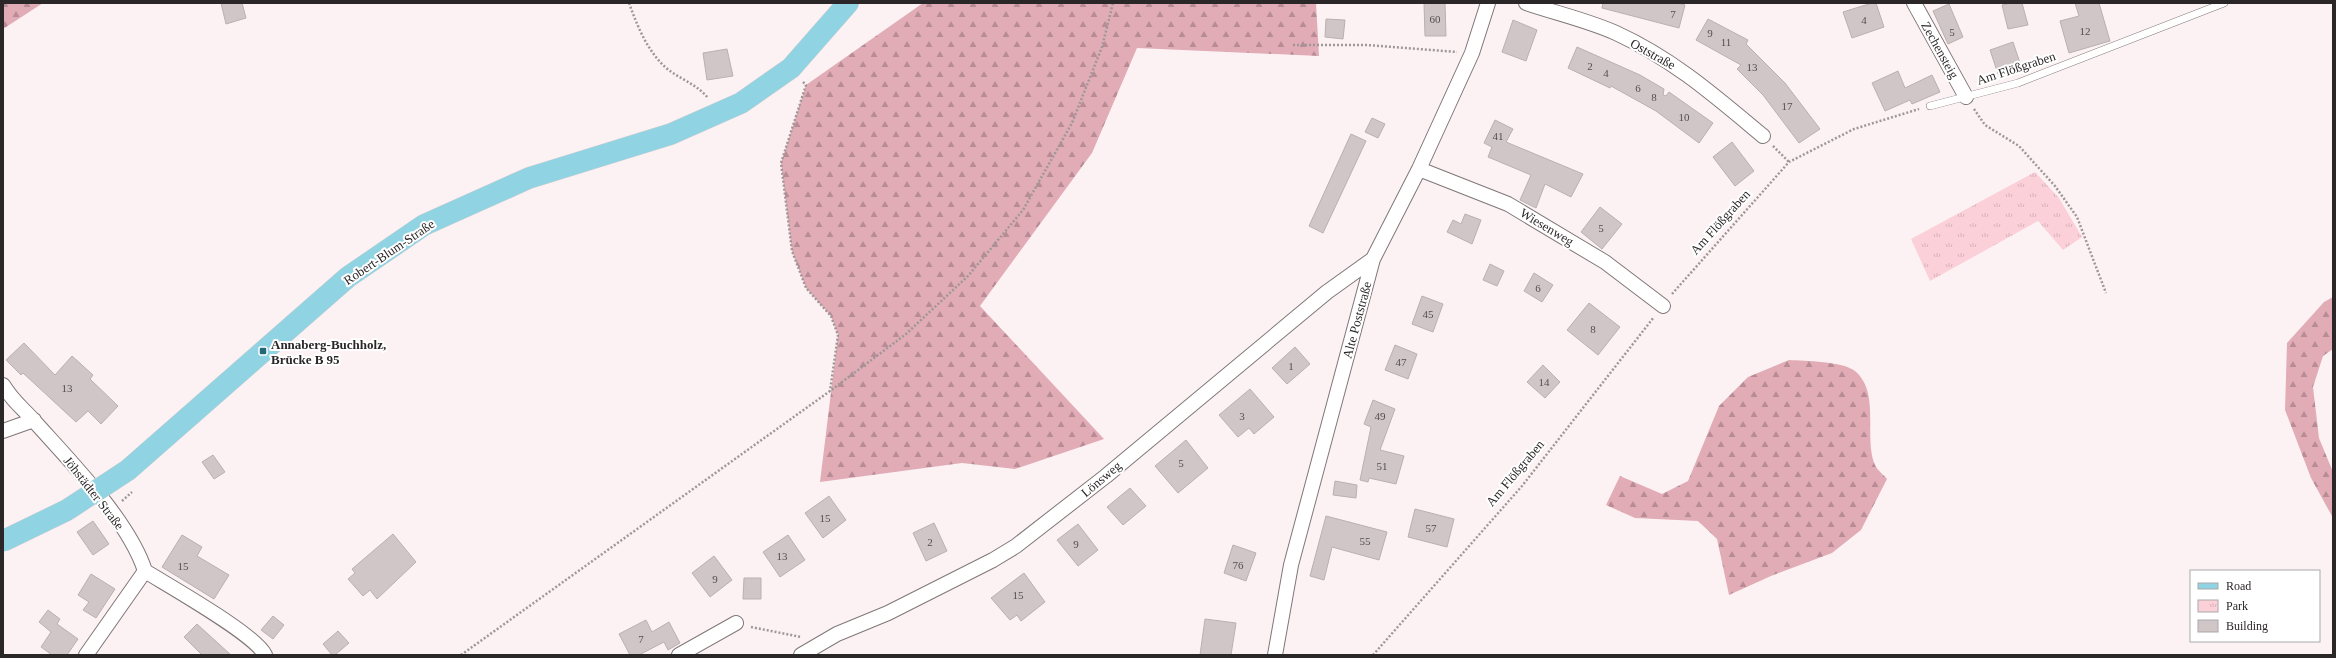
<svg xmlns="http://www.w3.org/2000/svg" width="2336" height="658" viewBox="0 0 2336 658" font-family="Georgia,serif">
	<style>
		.forest { fill: url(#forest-firs) }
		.park { fill: url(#park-tufts) }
		.building { fill: #d0c6c8; stroke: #b9b0b2 }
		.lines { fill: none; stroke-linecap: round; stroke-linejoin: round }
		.lane-casing { stroke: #7f7778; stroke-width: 8 }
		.street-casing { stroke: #7f7778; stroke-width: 16 }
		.primary-casing { stroke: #d0cfd0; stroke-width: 22 }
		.path { stroke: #9e9798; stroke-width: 2.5; stroke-dasharray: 2 2; stroke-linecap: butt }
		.lane { stroke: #fff; stroke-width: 7 }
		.street { stroke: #fff; stroke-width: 14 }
		.primary { stroke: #90d3e3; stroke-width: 21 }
		.primary-bridge-casing { stroke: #d0cfd0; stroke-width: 22; stroke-linecap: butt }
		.primary-bridge { stroke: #90d3e3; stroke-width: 21 }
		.poi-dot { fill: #236878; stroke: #fff; stroke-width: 1.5 }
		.labels { text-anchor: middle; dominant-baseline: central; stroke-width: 4; stroke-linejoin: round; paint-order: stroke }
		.number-label { font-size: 11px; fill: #544f50 }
		.street-label { font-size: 13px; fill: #2b2728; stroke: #fff }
		.poi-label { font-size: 13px; font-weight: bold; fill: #2b2728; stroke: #fff; text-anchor: start }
	</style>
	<defs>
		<pattern id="forest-firs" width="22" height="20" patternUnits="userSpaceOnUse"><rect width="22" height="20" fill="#e2acb7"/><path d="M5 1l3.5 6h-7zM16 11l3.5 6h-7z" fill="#b78c95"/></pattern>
		<pattern id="park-tufts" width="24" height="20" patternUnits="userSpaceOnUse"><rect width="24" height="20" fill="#fcd0d9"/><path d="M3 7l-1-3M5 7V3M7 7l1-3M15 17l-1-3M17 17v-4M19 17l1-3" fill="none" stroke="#d8b3ba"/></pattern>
	</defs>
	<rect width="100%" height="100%" fill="#fcf2f4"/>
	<path class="forest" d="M3 3H43L3 29Z
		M923 3H1316L1319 56 1137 48 1092 153 980 306 1104 439 1015 469 962 463 820 482 838 335 831 316 806 288 792 251 781 163 806 85Z
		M2333 297V349L2323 356 2313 387 2319 438 2333 472V518L2311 478 2285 410 2287 343 2324 302Z
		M1789 360C1806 361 1842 361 1855 371 1881 393 1863 437 1875 465 1877 470 1884 475 1887 479L1861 530 1832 553 1771 576 1729 595 1717 539 1698 521 1635 518 1606 505 1620 476 1662 494 1688 481 1719 406 1748 377Z"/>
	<path class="park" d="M2035 172 2059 198 2082 237 2063 250 2038 221 1930 281 1911 239Z"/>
	<path class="building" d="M221 3H242L246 18 226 24Z
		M1424 3H1445L1446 36H1425Z
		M1603 3H1678L1685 5 1679 28 1602 8Z
		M1872 3H1876L1884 27 1852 38 1843 12Z
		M2012 3H2022L2028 25 2008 29 2002 5Z
		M2075 3H2099L2110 41 2069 53 2060 21 2079 16Z
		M1949 4 1963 37 1948 44 1933 11Z
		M1326 19 1345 20 1343 39 1325 37Z
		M1708 19 1748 40 1746 44 1785 83 1820 129 1799 143 1763 95 1737 69 1741 65 1696 40Z
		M1513 20 1537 30 1526 61 1502 52Z
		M2013 42 2021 66 1998 74 1990 50Z
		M1577 47 1640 75 1664 89 1663 95 1666 96 1669 92 1713 123 1699 143 1656 111 1611 86 1610 88 1568 68Z
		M727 49 733 76 707 80 703 53Z
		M1898 71 1905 88 1932 75 1940 92 1912 104 1910 100 1885 111 1872 83Z
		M1372 118 1385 124 1378 138 1365 132Z
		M1495 120 1513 129 1506 142 1583 174 1571 197 1545 184 1536 208 1520 200 1531 175 1488 157 1492 147 1484 143Z
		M1351 134 1366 141 1323 233 1309 226Z
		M1732 142 1754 171 1735 186 1713 157Z
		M1600 207 1622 224 1602 249 1581 232Z
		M1465 214 1481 220 1472 244 1447 232 1453 220 1461 224Z
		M1490 264 1504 271 1497 286 1483 280Z
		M1534 273 1553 285 1542 302 1524 291Z
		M1422 296 1443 304 1433 332 1412 324Z
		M1589 303 1620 327 1598 355 1567 330Z
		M24 343 55 375 72 356 93 375 90 379 118 406 101 424 88 411 76 422 23 373 21 375 6 360Z
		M1395 345 1417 354 1408 379 1385 370Z
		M1295 347 1310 364 1287 384 1272 368Z
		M1543 365 1560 382 1545 398 1527 382Z
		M1250 389 1274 417 1254 434 1249 428 1238 437 1219 415Z
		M1373 400 1395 409 1380 450 1404 456 1396 484 1369 478 1368 482 1360 480 1371 427 1364 424Z
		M1186 440 1208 468 1178 493 1155 466Z
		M213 455 225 472 214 479 202 462Z
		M1335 481 1357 485 1356 498 1333 495Z
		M1130 488 1146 506 1123 525 1107 507Z
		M829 496 846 520 823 538 805 513Z
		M1415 509 1454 519 1447 547 1408 537Z
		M1326 516 1387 532 1379 560 1332 547 1324 580 1310 576Z
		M93 521 109 544 93 555 77 532Z
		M934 523 947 551 926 561 913 533Z
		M1078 524 1098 550 1078 566 1057 540Z
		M393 534 416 562 377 599 370 590 363 596 348 579 355 573 352 569Z
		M182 535 202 547 197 556 229 575 214 599 162 567Z
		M788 535 805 560 780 577 763 552Z
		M1233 545 1256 553 1246 581 1224 573Z
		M714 556 732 580 710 597 692 573Z
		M1024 573 1045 602 1021 621 1017 615 1010 620 991 598Z
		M91 574 115 589 96 618 83 610 89 602 78 595Z
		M744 578H761V599H743Z
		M48 610 60 619 57 624 78 639 67 655H52L41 647 51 632 39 622Z
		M273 616 284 625 273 639 261 630Z
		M1205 619 1236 623 1231 655H1200Z
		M646 620 652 632 669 622 680 643 668 650 664 642 639 655H630L619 634Z
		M197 624 231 655H202L184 637Z
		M338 631 349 643 335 655H332L323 644Z"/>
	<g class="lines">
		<g class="lane-casing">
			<path id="lane" d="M1930 106 2018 83 2224 3"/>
		</g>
		<g class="street-casing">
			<path id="street" d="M1526 3C1555 13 1587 20 1616 33 1673 59 1715 96 1763 136
				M1914 3 1966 97
				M1419 169 1508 204 1605 262 1663 306
				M3 385C14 403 22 407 35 422 70 461 129 521 145 571 169 586 255 634 265 655
				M3 431 34 420
				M86 655 145 571
				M679 655 736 623
				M801 655 837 634 888 613 993 560 1016 546 1106 476 1327 292 1373 259
				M1275 655 1291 565 1373 259 1419 169 1472 53 1488 3"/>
		</g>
		<g class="primary-casing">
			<path id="primary" d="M128 470 348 277 424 225 529 178 671 134 741 103 791 68 848 3"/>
		</g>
		<path class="path" d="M629 3C637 25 646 48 663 65 676 78 696 83 708 98
			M1293 45H1367L1457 52
			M803 82 806 85 781 163 792 251 806 288 831 316 838 335 830 391
			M1974 109 1985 125 2019 146 2055 186 2077 217 2106 293
			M1773 146 1789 162
			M1672 294 1789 162 1854 129 1919 109
			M122 501 132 492
			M751 627 801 637
			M461 655 830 391 906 334 968 276 1023 210 1072 123 1102 47 1113 3
			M1373 655 1522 486 1654 317"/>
		<use href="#lane" class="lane"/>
		<use href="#street" class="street"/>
		<use href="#primary" class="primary"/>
		<g class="primary-bridge-casing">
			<path id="primary-bridge" d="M3 541 67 510 128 470"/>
		</g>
		<use href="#primary-bridge" class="primary-bridge"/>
	</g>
	<rect class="poi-dot" x="259" y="347" width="8" height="8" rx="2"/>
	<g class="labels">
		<g class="number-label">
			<text x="1673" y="14">7</text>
			<text x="1435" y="19">60</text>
			<text x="1864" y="20">4</text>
			<text x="2085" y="31">12</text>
			<text x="1952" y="32">5</text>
			<text x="1710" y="33">9</text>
			<text x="1726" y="42">11</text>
			<text x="1590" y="66">2</text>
			<text x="1752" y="67">13</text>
			<text x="1606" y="73">4</text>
			<text x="1638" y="88">6</text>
			<text x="1654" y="97">8</text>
			<text x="1787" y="106">17</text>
			<text x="1684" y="117">10</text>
			<text x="1498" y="136">41</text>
			<text x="1601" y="228">5</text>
			<text x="1538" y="288">6</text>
			<text x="1428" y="314">45</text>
			<text x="1593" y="329">8</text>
			<text x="1401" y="362">47</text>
			<text x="1291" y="366">1</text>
			<text x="1544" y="382">14</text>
			<text x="67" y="388">13</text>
			<text x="1242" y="416">3</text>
			<text x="1380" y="416">49</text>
			<text x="1181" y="463">5</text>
			<text x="1382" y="466">51</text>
			<text x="825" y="518">15</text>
			<text x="1431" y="528">57</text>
			<text x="1365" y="541">55</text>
			<text x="930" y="542">2</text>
			<text x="1076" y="544">9</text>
			<text x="782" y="556">13</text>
			<text x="1238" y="565">76</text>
			<text x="183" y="566">15</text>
			<text x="715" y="579">9</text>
			<text x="1018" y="595">15</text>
			<text x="641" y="639">7</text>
		</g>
		<g class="street-label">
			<text transform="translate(1940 50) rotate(61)">Zechensteig</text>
			<text transform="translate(1653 54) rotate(29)">Oststraße</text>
			<text transform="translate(2016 68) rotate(-18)">Am Flößgraben</text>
			<text transform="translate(1720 222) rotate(-48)">Am Flößgraben</text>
			<text transform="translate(1547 227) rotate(31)">Wiesenweg</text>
			<text transform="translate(389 252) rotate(-34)">Robert-Blum-Straße</text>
			<text transform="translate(1357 320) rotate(-75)">Alte Poststraße</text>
			<text transform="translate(1515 473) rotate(-50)">Am Flößgraben</text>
			<text transform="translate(1101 479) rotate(-40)">Lönsweg</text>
			<text transform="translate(94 493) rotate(52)">Jöhstädter Straße</text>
		</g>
		<g class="poi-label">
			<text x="271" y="344">Annaberg-Buchholz,<tspan x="271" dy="15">Brücke B 95</tspan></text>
		</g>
	</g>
	<rect width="2336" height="658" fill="none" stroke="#2b2728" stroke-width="8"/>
	<rect x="2190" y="570" width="130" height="72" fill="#ffffff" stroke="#aaa9a9"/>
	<rect x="2198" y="583" width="20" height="6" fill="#90d3e3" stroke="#aaa9a9"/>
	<text x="2226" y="590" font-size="12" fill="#2b2728">Road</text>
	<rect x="2198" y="600" width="20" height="12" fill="url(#park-tufts)" stroke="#aaa9a9"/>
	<text x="2226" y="610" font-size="12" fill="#2b2728">Park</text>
	<rect x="2198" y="620" width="20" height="12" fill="#d0c6c8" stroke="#aaa9a9"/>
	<text x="2226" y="630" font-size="12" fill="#2b2728">Building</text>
</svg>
